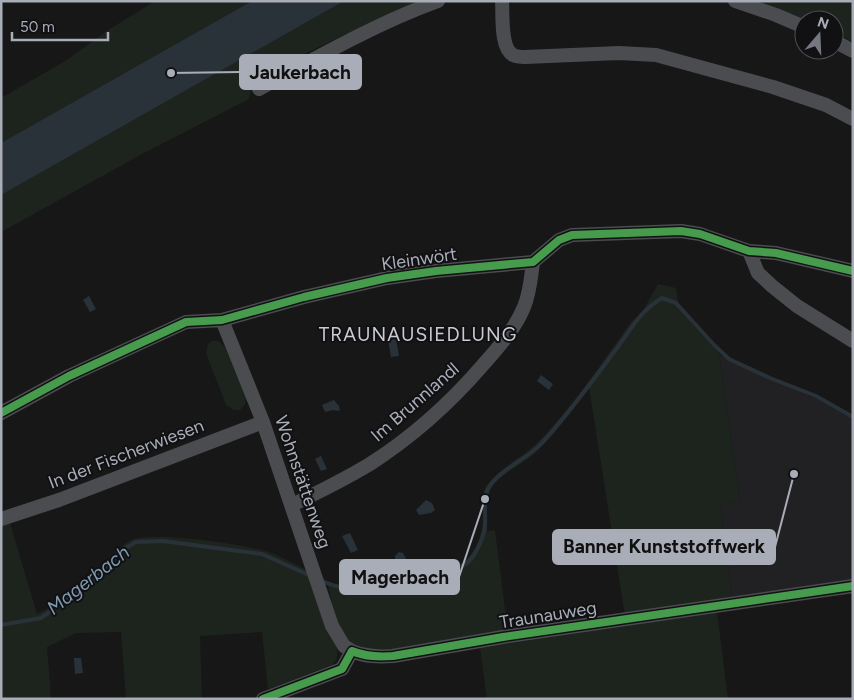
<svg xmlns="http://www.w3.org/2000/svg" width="854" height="700" viewBox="0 0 854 700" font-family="Figtree,sans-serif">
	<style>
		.built { fill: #212123 }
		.green { fill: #1d241e }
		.water { fill: #2a3239 }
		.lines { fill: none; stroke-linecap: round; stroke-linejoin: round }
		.stream { stroke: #2a3239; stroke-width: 4 }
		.minor { stroke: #4b4c50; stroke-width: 14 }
		.cycleway-casing { stroke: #111113; stroke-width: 11 }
		.cycleway { stroke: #469c4c; stroke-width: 8 }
		.labels { text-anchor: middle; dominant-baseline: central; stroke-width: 4; stroke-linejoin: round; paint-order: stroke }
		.street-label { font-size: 18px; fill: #a8adb8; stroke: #111113 }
		.neighbourhood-label { font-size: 19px; letter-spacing: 1px; fill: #c9ccd4; stroke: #111113 }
		.water-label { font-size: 19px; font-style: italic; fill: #7f9bb3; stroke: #111113 }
		.leader { fill: none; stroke: #a8adb8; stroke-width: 2 }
		.callout-dot { fill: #a8adb8; stroke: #111113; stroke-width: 2 }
		.callout { fill: #a8adb8; stroke: #a8adb8; stroke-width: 2 }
		.callout-label { font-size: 19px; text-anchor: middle; font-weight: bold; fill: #111 }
	</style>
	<rect width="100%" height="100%" fill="#171717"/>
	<path class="built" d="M719 354 728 360 770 379 815 398 853 419V580L732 598 720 505 740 501Z"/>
	<path class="green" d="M155 1H252L1 143V98L67 60 105 32Z
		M344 1H428L379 18 253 79 249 99 142 154 1 232V195Z
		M758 1H849L853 3V42L834 32V20H806Z
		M658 284 676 288 678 302 686 317 719 354 740 501 720 505 732 598 625 616 589 387C572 409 556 434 535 453 520 467 499 473 489 493 484 504 487 519 487 531L495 530 508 633 397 649 368 650 349 641 334 617 328 584C341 585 353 586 366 583 373 581 380 578 388 577 411 573 441 576 462 563 474 555 482 536 483 521 483 508 479 495 488 484 501 467 522 458 537 443 573 407 602 362 632 321L641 314Z
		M212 341H218L225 347 246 397 245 404 240 410H234L226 405 206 353 208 344Z
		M10 523 37 614C56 604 78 592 94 576 107 564 113 551 129 541 147 530 243 544 265 551 279 555 293 564 307 570L330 636C336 645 342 656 332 665L268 689 262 632 200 636 202 699H126L121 632 76 633 47 647 51 699H1V525Z
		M717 612 728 699H487L480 648Z"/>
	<path class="water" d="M252 1H344L1 195V143Z
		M89 296 96 309 90 312 83 300Z
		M396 339 399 356 391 357 388 340Z
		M541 375 553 384 549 390 537 381Z
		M334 400 339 406 340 411 333 410 325 412 322 405Z
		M321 456 327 469 321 471 315 459Z
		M426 500 432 503 435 510 431 513 419 515 416 510Z
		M350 533 358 550 351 553 342 536Z
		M399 552 403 553 407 561 406 569C399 570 394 562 395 556Z
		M74 658H81L83 673 75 674Z"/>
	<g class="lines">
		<path class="stream" d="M322 581C331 585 341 588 351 589 364 589 376 583 388 581 413 576 462 579 475 553 479 547 482 539 484 532 488 516 480 499 491 484 504 467 527 459 541 444 569 414 593 380 617 348 632 328 639 312 662 298L676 303 714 345 729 359 770 378 816 396 853 417
			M1 625 41 618 93 581 112 559 124 549 136 542 163 541 262 554 311 576"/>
		<path class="minor" d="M502 1C503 15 500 48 513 55 517 57 521 57 525 57L619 53 656 55 773 87 826 105 853 119
			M735 1 776 15 804 27
			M834 41 853 51
			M259 89C318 57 375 24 438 1
			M749 251 758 273 772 286 797 306 853 341
			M222 320 263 422 332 626 344 646 352 651
			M1 413 69 376 186 322 222 320 304 297 387 278 436 271 533 262 559 240 572 235 681 231 700 234 749 251 776 253 853 271
			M292 505C319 492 345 479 370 464 412 437 450 403 482 366 498 348 515 329 524 307 530 293 531 277 533 262
			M1 519 59 500 263 422
			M263 699 342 669 352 651C366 657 379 657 393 656L503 637 853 586"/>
		<g class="cycleway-casing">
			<path id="cycleway" d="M1 413 69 376 186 322 222 320 304 297 387 278 436 271 533 262 559 240 572 235 681 231 700 234 749 251 776 253 853 271
				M263 699 342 669 352 651C366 657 379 657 393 656L503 637 853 586"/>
		</g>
		<use href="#cycleway" class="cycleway"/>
	</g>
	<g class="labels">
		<g class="street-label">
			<text transform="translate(419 259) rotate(-8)">Kleinwört</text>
			<text transform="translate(415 402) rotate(-41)">Im Brunnlandl</text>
			<text transform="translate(126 454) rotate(-21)">In der Fischerwiesen</text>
			<text transform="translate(303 482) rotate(71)">Wohnstättenweg</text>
			<text transform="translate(548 615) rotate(-9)">Traunauweg</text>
		</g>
		<g class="neighbourhood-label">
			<text x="418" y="334">TRAUNAUSIEDLUNG</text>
		</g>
		<g class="water-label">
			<text transform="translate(88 580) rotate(-38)">Magerbach</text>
		</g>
	</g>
	<path class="leader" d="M171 73L240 72M794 474L775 547M485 499L459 577"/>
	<g class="callout-dot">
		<circle cx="171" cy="73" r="5"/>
		<circle cx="794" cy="474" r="5"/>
		<circle cx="485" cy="499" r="5"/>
	</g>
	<g class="callout">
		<rect x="240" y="55" width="121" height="34" rx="5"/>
		<rect x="553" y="530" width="222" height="34" rx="5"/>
		<rect x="340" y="560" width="119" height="34" rx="5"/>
	</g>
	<g class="callout-label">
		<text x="300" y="79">Jaukerbach</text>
		<text x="664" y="553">Banner Kunststoffwerk</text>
		<text x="400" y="584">Magerbach</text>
	</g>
	<rect width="854" height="700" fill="none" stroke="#a8adb8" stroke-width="5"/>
	<g transform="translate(819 35) rotate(19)"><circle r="24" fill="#111113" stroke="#4d4f55"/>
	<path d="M0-4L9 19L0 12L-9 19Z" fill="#757880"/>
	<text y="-8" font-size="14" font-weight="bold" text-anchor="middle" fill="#a8adb8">N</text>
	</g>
	<path d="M12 32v8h96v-8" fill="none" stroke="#a8adb8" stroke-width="2.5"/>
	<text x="20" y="32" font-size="15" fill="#a8adb8" stroke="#111113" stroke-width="4" paint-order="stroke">50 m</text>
</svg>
